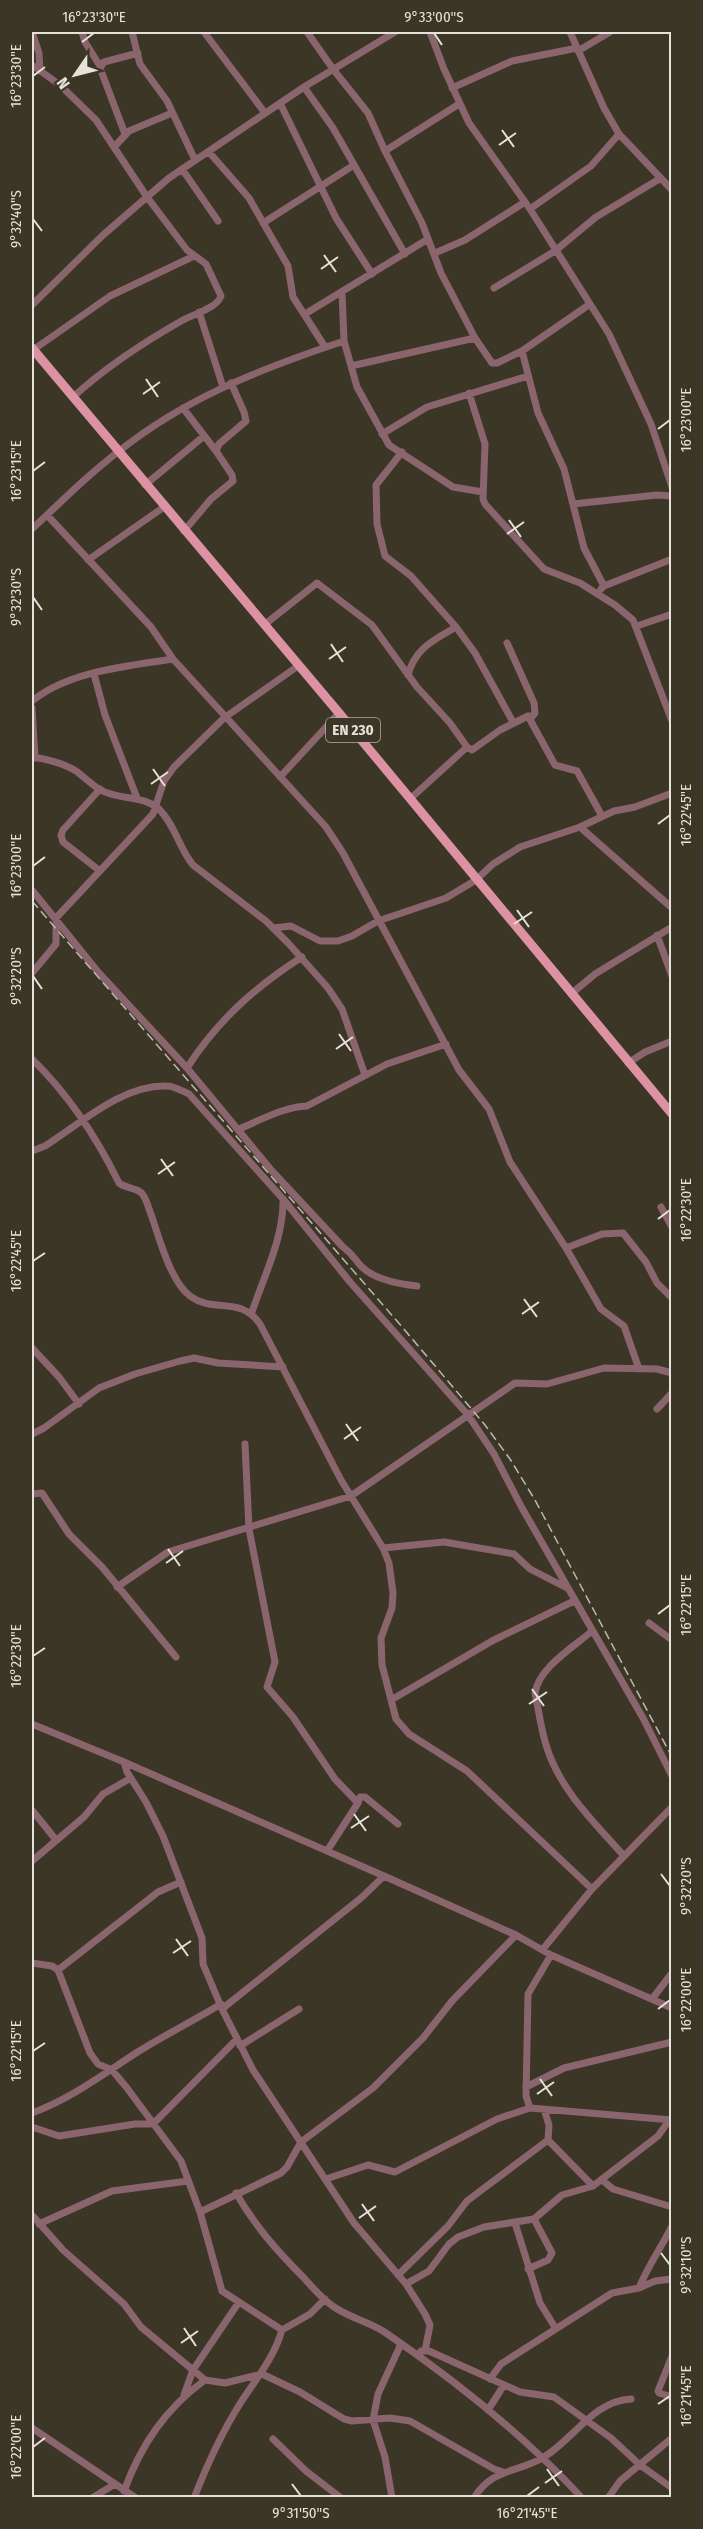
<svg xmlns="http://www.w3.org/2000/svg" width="703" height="2529" viewBox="0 0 703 2529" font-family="'Fira Sans Condensed',sans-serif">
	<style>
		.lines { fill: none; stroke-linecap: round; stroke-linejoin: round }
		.minor { stroke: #8b656d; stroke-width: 7 }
		.major { stroke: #dd92a3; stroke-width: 9 }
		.rail { stroke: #beb9af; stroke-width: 1.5; stroke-dasharray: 9 4.5; stroke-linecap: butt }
		.ticks { fill: none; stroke: #e6e2d9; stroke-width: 2 }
		.labels { text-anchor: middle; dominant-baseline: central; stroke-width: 4.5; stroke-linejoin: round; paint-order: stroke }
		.shield { fill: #3c3627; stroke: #b3aea4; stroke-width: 1.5 }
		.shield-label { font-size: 15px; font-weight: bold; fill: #e6e2d9 }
		.neatline { fill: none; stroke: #e6e2d9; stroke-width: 2 }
		.ticks-label { font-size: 15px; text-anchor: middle; fill: #e6e2d9 }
	</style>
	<rect width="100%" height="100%" fill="#3c3627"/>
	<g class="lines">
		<path class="minor" d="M32 32 39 53 40 71
			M82 32 85 42 100 66
			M132 32 140 64 167 101 195 160
			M204 32 265 113
			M307 32 333 69 368 113 385 151 422 223 441 273 475 338 492 363H497L522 351 590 304
			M430 32 444 69 469 123 530 209 609 334 651 424 672 487
			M570 32 604 108 619 134 672 190
			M578 51 610 32
			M32 65 60 85 96 120 147 197 187 250 206 264 221 296C217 308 194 314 183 320 144 342 106 367 73 397
			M304 87 333 128 405 254
			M452 88 512 61 577 48
			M280 103 336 218 372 274
			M125 134 100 68 104 62 138 53
			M115 146 129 131 172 113
			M385 151 459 104
			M209 152 249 198 288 266 293 297 325 347
			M182 169 218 221
			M530 209 591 166 619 134
			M263 223 354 165
			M435 253 465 240 525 202
			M494 288 555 251 596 217 661 178
			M342 292 344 341 357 387 389 445 453 487 483 492
			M32 305 103 235 169 178 304 87 395 32
			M199 312 223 387
			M305 314 428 239
			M33 350 110 296 194 256
			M522 351 538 413 564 469 584 548 604 586
			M351 366 475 338
			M469 393 485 444 483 499 485 504 544 569 580 583 615 605 633 620 672 721
			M183 408 216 451
			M382 434 427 407 528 376
			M402 452 376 485 377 524 385 556 411 576 456 627 475 653 513 722
			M145 485 204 436
			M573 504 657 495 672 496
			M47 515 151 627 173 659 326 827 343 853 459 1070 489 1109 510 1162 566 1248 601 1309 624 1326 639 1369
			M32 529C64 499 95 468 131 442 195 394 269 366 344 341
			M184 531 211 499 233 481 232 475 216 451 219 444 246 421 244 412 231 383
			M88 560 164 507
			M601 589 604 586 672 559
			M264 625 317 583 372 625 417 687 450 723 467 747 410 799
			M637 626 672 614
			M507 643 534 703 535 713 531 718
			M94 674 105 715 137 798
			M408 675C415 648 434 640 456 627
			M32 701C69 671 127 666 173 659
			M32 708 35 758
			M467 747 472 750 500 730 528 716 555 765 577 771 602 816
			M32 757C46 759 63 763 76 771 87 779 97 791 111 794 127 799 145 797 159 809 175 825 179 848 193 865L266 921 289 944 328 988 342 1009 365 1075
			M280 777 339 713
			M580 827 672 908
			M100 871 63 842 61 835 63 830 100 789
			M32 890 98 972 187 1068 272 1171 343 1247C353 1254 355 1260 362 1267 375 1280 399 1284 417 1286
			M273 928 291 926 320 941H338L352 936 378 921 446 898 476 880 493 864 520 847 580 827 614 811 635 807 672 793
			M657 935 672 976
			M32 973 56 944V918L153 814 164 781 174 767 224 718 298 666
			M571 994 595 974 672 927
			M32 1059C69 1095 96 1136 119 1183 126 1189 138 1187 143 1195 147 1200 149 1210 152 1217 159 1238 171 1282 190 1296 214 1314 240 1295 260 1324L341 1480 383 1548 389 1563 393 1593 392 1608 381 1638 382 1665 396 1719 409 1734 467 1771 592 1889
			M628 1063 645 1052 672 1041
			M187 1068C217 1021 255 987 302 957
			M239 1129C261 1120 283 1107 307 1106L387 1064 446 1044
			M32 1151 45 1146C80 1124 123 1084 167 1086 174 1086 182 1091 189 1094L283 1199 350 1282 468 1415 494 1454 522 1508 643 1718 672 1776
			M661 1207 672 1227
			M566 1248 602 1234 623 1233 646 1262 657 1283 672 1298
			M252 1312C264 1276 284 1237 283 1199
			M32 1348 59 1377 79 1404
			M657 1409 672 1393
			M32 1434 44 1428 99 1388 135 1374 180 1361 194 1358 218 1363 283 1367
			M245 1444 249 1529 275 1662 267 1687 293 1717 335 1779 358 1803 360 1797H365L398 1824
			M32 1494 42 1493 69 1534 102 1567 176 1657
			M383 1548 444 1542 514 1554 530 1569 567 1588
			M117 1587 168 1552 351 1496 515 1383 547 1384 604 1368 657 1369 672 1373
			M649 1623 672 1640
			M592 1631C574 1647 539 1667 535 1693 539 1711 541 1731 547 1748 561 1791 594 1822 623 1855
			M391 1700 492 1641 574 1601
			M32 1724 124 1762 384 1876 516 1935 551 1955 672 2008
			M124 1762 127 1772 146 1802 163 1836 202 1938 203 1964 222 2009 253 2070 354 2223 406 2284 425 2314 430 2325 425 2351
			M32 1810 56 1840
			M327 1851 358 1803
			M32 1861 84 1817 103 1794 131 1778
			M543 1949 592 1889 672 1807
			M32 1963 52 1966 58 1970 90 2053 98 2064 112 2070 127 2088 181 2161 200 2212 222 2291 282 2330
			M58 1970 158 1892 181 1882
			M652 1999 672 1973
			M222 2009 361 1898 384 1876
			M240 2046 299 2009
			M526 2087 564 2068 672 2042
			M530 2108 526 2096 528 1994 551 1955
			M544 2109 549 2125 548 2140 593 2186
			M32 2113C70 2099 102 2075 136 2053 163 2036 193 2021 221 2004
			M32 2127 59 2136 135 2124H153L237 2039
			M326 2179 368 2165 395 2172 497 2119 530 2108 672 2120
			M602 2180 613 2189 672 2207
			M236 2193C255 2226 277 2251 304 2278 313 2288 322 2299 334 2307 350 2318 370 2322 386 2333 456 2381 524 2435 582 2498
			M200 2212 281 2173 287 2167 301 2142 373 2088 423 2038 452 2001 516 1935
			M32 2215 63 2250 124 2304 141 2327 205 2380
			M515 2223 540 2303 556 2329
			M39 2224 112 2191 188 2181
			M528 2269 548 2260 552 2253 534 2219
			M398 2275 448 2226 467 2201 548 2140
			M406 2284 429 2271 449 2244 458 2237 484 2227 534 2219 562 2195 593 2186 658 2136 670 2119
			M639 2288C648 2266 661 2248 672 2226
			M421 2351H429L520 2392 554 2397 611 2438 640 2465 672 2488
			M672 2356 658 2391 659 2393 672 2397
			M490 2379 501 2364 612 2293 639 2288 655 2281 672 2279
			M184 2395 193 2370 239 2302
			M488 2410 504 2385
			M32 2428 136 2498
			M273 2439 306 2471 341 2498
			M124 2491C141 2445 165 2409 205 2380L225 2383 262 2374 300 2392 344 2419 352 2421 390 2418 410 2421 494 2469 503 2472
			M92 2498 115 2484
			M194 2498C207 2465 222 2432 241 2402 256 2379 274 2358 282 2330L310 2314 325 2299
			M392 2498 385 2457 373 2420 378 2394 401 2344
			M474 2498C492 2468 518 2473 544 2457 574 2439 593 2401 631 2399
			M608 2498 620 2481 672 2438"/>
		<path class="major" d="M32 348 339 713 672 1114"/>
		<path class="rail" d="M32 901 403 1328 485 1425 510 1459 535 1500 672 1757"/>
	</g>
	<path class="ticks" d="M434 33 442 45M82 42 94 33M33 76 45 67M502 130 514 147M499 145 516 133M33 219 42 231M324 255 336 272M321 269 338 257M146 379 158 397M143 394 160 382M658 429 670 420M33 471 45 462M509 520 521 537M507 534 524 522M33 597 42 610M331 644 343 662M329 659 346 647M153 769 165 786M151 784 168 772M658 824 670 815M33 866 45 857M517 910 529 927M514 924 532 912M33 976 42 989M339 1034 351 1051M336 1049 353 1037M161 1159 173 1176M158 1174 175 1162M658 1219 670 1210M33 1261 45 1253M524 1299 537 1317M522 1314 539 1302M346 1424 358 1441M344 1439 361 1427M168 1549 180 1566M166 1563 183 1551M658 1614 670 1605M33 1656 45 1648M532 1689 544 1706M529 1704 547 1692M354 1814 366 1831M351 1828 369 1816M661 1874 670 1886M176 1939 188 1956M173 1953 191 1941M658 2009 670 2000M33 2051 45 2043M540 2079 552 2096M537 2094 554 2082M362 2204 374 2221M359 2218 376 2206M661 2253 670 2265M184 2328 196 2346M181 2343 198 2331M658 2404 670 2396M33 2447 45 2438M547 2469 559 2486M545 2483 562 2471M292 2484 301 2496M527 2496 539 2487"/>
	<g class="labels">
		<rect class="shield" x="326" y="718" width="54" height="24" rx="4.5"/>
		<g class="shield-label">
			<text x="353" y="730">EN 230</text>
		</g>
	</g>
	<rect width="703" height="2529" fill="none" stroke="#3c3627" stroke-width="66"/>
	<g transform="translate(75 75) rotate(235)" stroke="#3c3627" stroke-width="4.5" paint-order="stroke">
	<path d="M0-4.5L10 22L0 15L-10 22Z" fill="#e6e2d9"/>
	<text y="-9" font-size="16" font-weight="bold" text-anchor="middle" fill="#e6e2d9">N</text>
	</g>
	<rect x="33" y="33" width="637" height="2463" class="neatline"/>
	<g class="ticks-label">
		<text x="94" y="22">16°23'30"E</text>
		<text x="434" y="22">9°33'00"S</text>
		<text transform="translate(16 76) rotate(-90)" y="5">16°23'30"E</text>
		<text transform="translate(16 219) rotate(-90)" y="5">9°32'40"S</text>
		<text transform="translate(686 420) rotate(-90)" y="5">16°23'00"E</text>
		<text transform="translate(16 471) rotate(-90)" y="5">16°23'15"E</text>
		<text transform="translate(16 597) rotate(-90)" y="5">9°32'30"S</text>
		<text transform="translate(686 815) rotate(-90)" y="5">16°22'45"E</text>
		<text transform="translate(16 866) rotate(-90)" y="5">16°23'00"E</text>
		<text transform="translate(16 976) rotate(-90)" y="5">9°32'20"S</text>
		<text transform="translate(686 1210) rotate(-90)" y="5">16°22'30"E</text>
		<text transform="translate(16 1261) rotate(-90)" y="5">16°22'45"E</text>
		<text transform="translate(686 1605) rotate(-90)" y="5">16°22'15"E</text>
		<text transform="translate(16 1656) rotate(-90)" y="5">16°22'30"E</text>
		<text transform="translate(686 1886) rotate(-90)" y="5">9°32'20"S</text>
		<text transform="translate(686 2000) rotate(-90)" y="5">16°22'00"E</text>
		<text transform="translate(16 2051) rotate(-90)" y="5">16°22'15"E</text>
		<text transform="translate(686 2265) rotate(-90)" y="5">9°32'10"S</text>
		<text transform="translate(686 2396) rotate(-90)" y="5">16°21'45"E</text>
		<text transform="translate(16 2447) rotate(-90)" y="5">16°22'00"E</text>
		<text x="301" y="2518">9°31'50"S</text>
		<text x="527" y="2518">16°21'45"E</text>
	</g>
</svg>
